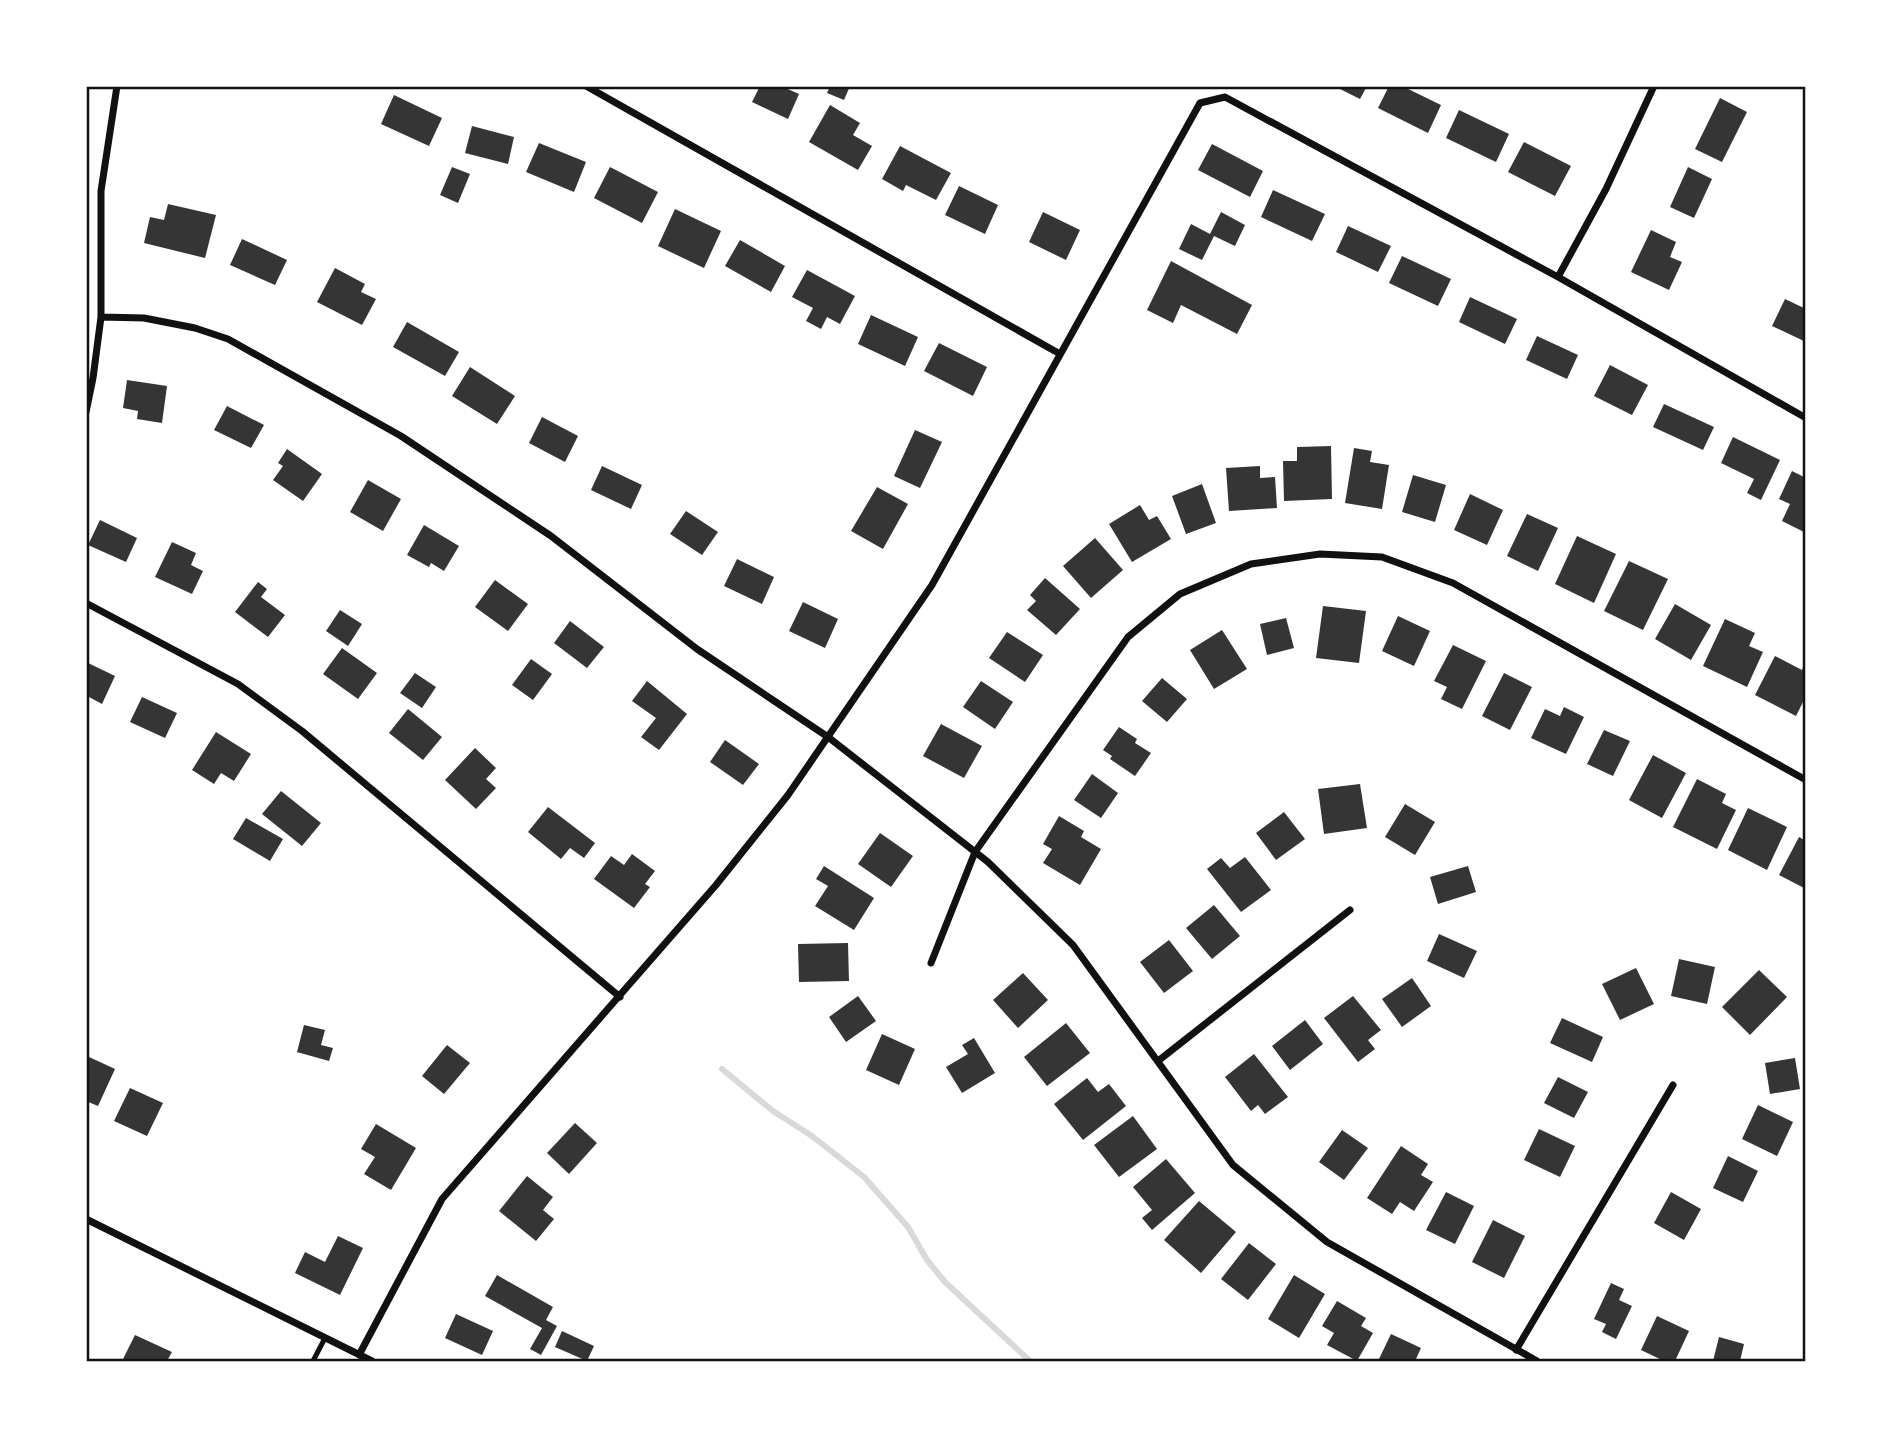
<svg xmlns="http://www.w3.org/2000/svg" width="1892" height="1447" viewBox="0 0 1892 1447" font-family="'DM Sans',sans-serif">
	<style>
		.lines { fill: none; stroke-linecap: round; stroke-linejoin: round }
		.stream { stroke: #d9d9d9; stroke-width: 6 }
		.building { fill: #353535 }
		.service { stroke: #111; stroke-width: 5 }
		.minor { stroke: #111; stroke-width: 7 }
		.neatline { fill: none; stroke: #111; stroke-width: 2.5 }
	</style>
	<rect width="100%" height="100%" fill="#fff"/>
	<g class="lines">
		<path class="stream" d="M722 1069 773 1111 812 1136 864 1177 908 1227 927 1260 945 1282 1030 1361"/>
	</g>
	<path class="building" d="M760 86H781L799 94 788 119 752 102Z
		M830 86H850L844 100 827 93Z
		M1334 86H1367L1360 99Z
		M1389 86H1402L1441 105 1428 133 1378 108Z
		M394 95 442 118 429 146 381 124Z
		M1720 98 1747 112 1722 162 1695 149Z
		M830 105 860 123 853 135 872 146 858 170 809 142Z
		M1459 110 1509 134 1496 162 1446 138Z
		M472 126 514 137 508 164 465 153Z
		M1524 142 1571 166 1555 196 1508 172Z
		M539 143 586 162 574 192 526 172Z
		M1212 144 1263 171 1250 197 1198 170Z
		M900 146 951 173 936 200 906 185 903 191 882 179Z
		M452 167 470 174 458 203 440 195Z
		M610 167 658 192 642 223 594 198Z
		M1688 167 1712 179 1694 218 1670 207Z
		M959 186 998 205 985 234 945 215Z
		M1273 190 1325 214 1312 241 1261 217Z
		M168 204 216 215 205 258 144 243 150 217 164 220Z
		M675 209 721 231 704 268 658 246Z
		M1043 212 1080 230 1066 260 1029 242Z
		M1221 212 1245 225 1235 246 1214 236 1202 260 1179 249 1191 224 1210 234Z
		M1348 226 1391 246 1378 272 1336 252Z
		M1651 230 1676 242 1670 257 1682 262 1669 290 1631 272Z
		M242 239 287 260 275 285 230 265Z
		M740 240 785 266 771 292 725 266Z
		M1402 256 1451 279 1438 306 1389 283Z
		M1171 261 1252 305 1237 334 1181 305 1173 323 1147 310Z
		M335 268 365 284 361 292 376 299 362 325 317 302Z
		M807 270 855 296 840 324 827 317 821 329 806 321 813 308 792 297Z
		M1470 297 1517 319 1505 344 1459 322Z
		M1785 299 1806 309V342L1772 326Z
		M871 315 918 337 905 366 858 344Z
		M407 322 459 352 445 376 393 347Z
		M1537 336 1578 355 1567 379 1526 360Z
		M939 343 987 367 973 396 924 371Z
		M1610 365 1648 385 1632 415 1594 396Z
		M470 367 515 396 497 424 452 396Z
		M127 380 167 386 162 423 137 419 138 411 123 408Z
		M1664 404 1714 427 1703 450 1653 427Z
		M227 406 264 425 251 448 214 430Z
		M542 417 578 436 565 462 529 443Z
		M915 430 942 442 920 488 894 476Z
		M1733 437 1780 460 1761 500 1747 493 1754 479 1721 463Z
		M1331 446 1332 499 1284 501 1283 461H1297V447Z
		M1354 448 1372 451 1370 462 1389 465 1382 509 1345 503Z
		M287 449 322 474 303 501 273 480 283 466 278 463Z
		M602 466 642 485 631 509 591 490Z
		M1260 466V478L1275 477 1277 508 1229 511 1226 468Z
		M1792 471 1806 478V533L1782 521 1790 504 1779 499Z
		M1413 475 1446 485 1435 522 1402 512Z
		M368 480 401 499 383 531 350 512Z
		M1202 484 1216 523 1186 534 1172 496Z
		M877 487 908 504 883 549 851 531Z
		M1470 494 1503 510 1487 545 1454 530Z
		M1140 505 1149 520 1157 516 1171 539 1132 562 1109 524Z
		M686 511 718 532 702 555 670 534Z
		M1527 514 1558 528 1538 571 1507 556Z
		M100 520 137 538 126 562 88 545Z
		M424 525 459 546 444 571 431 563 429 567 407 555Z
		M1577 536 1616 554 1594 603 1555 584Z
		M1095 538 1123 570 1091 598 1063 566Z
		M172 542 196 553 191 565 203 571 192 594 155 577Z
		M737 559 774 577 762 604 724 586Z
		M1629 561 1668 579 1643 630 1604 611Z
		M1045 578 1080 609 1056 635 1027 610 1036 601 1030 595Z
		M495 580 528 604 508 631 475 607Z
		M258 582 267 589 261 597 285 615 268 637 235 612Z
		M803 602 838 619 825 648 789 631Z
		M1675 604 1711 625 1691 660 1655 639Z
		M1323 606 1366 611 1359 663 1316 658Z
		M340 610 362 624 348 646 326 631Z
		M1398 616 1430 631 1414 666 1382 651Z
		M1286 618 1294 648 1267 655 1260 624Z
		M1725 619 1755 633 1749 646 1763 652 1747 687 1703 666Z
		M570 621 604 647 587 668 554 643Z
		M1222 630 1247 669 1214 689 1190 650Z
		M1007 632 1043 655 1025 682 989 658Z
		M1453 645 1486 661 1462 709 1441 699 1447 687 1434 681Z
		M342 648 377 673 358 699 323 674Z
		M1775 656 1802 670 1806 660V696L1796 716 1755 695Z
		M531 659 552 674 533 700 512 685Z
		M86 662 115 676 102 704 89 697 86 704Z
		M415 673 436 687 422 708 400 693Z
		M1504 673 1532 687 1510 730 1482 716Z
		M1162 678 1187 699 1167 722 1142 701Z
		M647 681 687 714 659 750 641 737 656 718 632 701Z
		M981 681 1013 702 995 729 963 707Z
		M142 697 177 713 165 738 130 722Z
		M1564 707 1584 717 1566 754 1531 738 1545 709 1560 716Z
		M408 709 442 737 423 760 389 733Z
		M941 724 982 746 964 778 923 756Z
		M1119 727 1137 739 1135 743 1151 753 1135 776 1110 759 1112 756 1103 750Z
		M1604 730 1630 741 1613 776 1587 764Z
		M216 732 251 754 234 781 221 773 214 784 192 770Z
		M725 740 759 764 743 785 710 762Z
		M475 748 496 768 486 779 496 788 476 809 445 780Z
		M1653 755 1686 773 1662 818 1629 800Z
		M1092 774 1118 793 1101 818 1074 800Z
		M1697 779 1726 794 1722 803 1736 810 1717 849 1673 827Z
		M1360 784 1367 828 1324 834 1318 789Z
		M281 791 321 823 302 846 262 814Z
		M1405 804 1435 822 1415 855 1385 837Z
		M548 807 595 843 584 858 570 848 561 859 528 832Z
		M1748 808 1787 827 1767 870 1728 850Z
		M1284 812 1305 839 1276 860 1256 833Z
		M1059 816 1084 831 1081 837 1101 849 1080 885 1043 863 1052 849 1043 844Z
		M246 818 283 839 270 861 233 839Z
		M880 833 913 856 891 887 858 864Z
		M1799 837 1806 841V889L1779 875Z
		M632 854 655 871 645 884 650 887 634 908 594 879 611 856 624 865Z
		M1245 857 1271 890 1241 912 1207 869 1221 858 1230 868Z
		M824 866 874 898 854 930 815 906 828 886 816 879Z
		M1468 866 1476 892 1438 904 1430 877Z
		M1214 905 1240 936 1212 959 1186 928Z
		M1439 934 1477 951 1464 978 1427 961Z
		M1169 940 1193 971 1164 993 1140 962Z
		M848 943 849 981 799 982 798 944Z
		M1679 959 1715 967 1707 1004 1671 996Z
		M1636 968 1654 1004 1620 1020 1602 984Z
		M1759 970 1787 997 1750 1035 1722 1007Z
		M1023 973 1048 1000 1018 1028 993 1000Z
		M1412 978 1431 1006 1402 1027 1382 999Z
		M858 996 876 1021 846 1042 829 1017Z
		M1353 996 1381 1030 1368 1040 1375 1049 1358 1062 1324 1018Z
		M1562 1018 1603 1037 1592 1062 1550 1043Z
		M1305 1020 1323 1044 1290 1070 1272 1046Z
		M1066 1023 1090 1053 1047 1086 1024 1057Z
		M304 1025 325 1030 321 1045 333 1048 329 1061 297 1052Z
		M882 1034 915 1049 899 1085 866 1070Z
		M974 1038 995 1073 962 1093 946 1067 968 1054 962 1045Z
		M447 1045 470 1063 444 1094 422 1076Z
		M1254 1054 1288 1097 1265 1114 1258 1105 1251 1111 1225 1077Z
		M87 1056 115 1069 98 1106 86 1101Z
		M1795 1058 1800 1089 1770 1094 1765 1063Z
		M1558 1077 1588 1092 1574 1118 1544 1103Z
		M1087 1078 1098 1092 1109 1084 1126 1106 1083 1140 1054 1104Z
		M130 1088 163 1103 147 1136 114 1121Z
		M1758 1105 1793 1122 1777 1156 1742 1139Z
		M1133 1116 1157 1149 1119 1177 1094 1145Z
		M575 1123 597 1143 569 1174 547 1153Z
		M376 1124 416 1148 391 1190 364 1174 375 1157 361 1149Z
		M1539 1129 1575 1146 1560 1177 1524 1160Z
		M1342 1130 1368 1148 1344 1180 1319 1162Z
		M1401 1146 1428 1164 1421 1175 1433 1182 1414 1211 1400 1202 1392 1214 1367 1198Z
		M1728 1156 1758 1171 1743 1202 1713 1188Z
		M1166 1159 1195 1193 1152 1230 1142 1218 1152 1210 1133 1187Z
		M527 1176 553 1197 543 1210 554 1219 536 1241 499 1211Z
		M1446 1192 1474 1206 1455 1244 1426 1230Z
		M1671 1192 1701 1209 1684 1240 1654 1223Z
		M1199 1201 1236 1232 1201 1273 1164 1240Z
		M1493 1220 1525 1236 1504 1278 1472 1262Z
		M338 1236 363 1248 340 1295 295 1273 305 1252 325 1262Z
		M1249 1243 1276 1264 1248 1300 1221 1279Z
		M497 1275 553 1307 546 1320 557 1326 541 1355 530 1349 542 1328 485 1296Z
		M1294 1275 1325 1294 1299 1338 1268 1319Z
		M1611 1283 1624 1289 1619 1300 1632 1306 1616 1339 1602 1332 1606 1324 1594 1319Z
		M1337 1301 1366 1318 1361 1326 1373 1333 1357 1361 1327 1345 1334 1333 1322 1326Z
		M456 1314 493 1331 482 1355 445 1338Z
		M1657 1316 1689 1331 1675 1361H1664L1641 1350Z
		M562 1331 594 1346 587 1361 555 1347Z
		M1391 1334 1421 1348 1415 1361H1378Z
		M135 1335 172 1352 167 1361H122Z
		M1719 1337 1744 1344 1740 1361H1713Z"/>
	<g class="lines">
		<path class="service" d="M313 1361 325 1338"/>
		<path class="minor" d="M586 86 1060 354
			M1558 277 1606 189 1654 86
			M101 317 144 318 195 328 228 339 401 436 551 536 697 649 828 737 988 862 1073 945 1233 1165 1327 1242 1537 1361
			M86 412 93 378 101 317V191L117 86
			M86 603 238 684 302 731 620 997
			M931 963 975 852 1128 637 1180 594 1251 564 1320 554 1382 557 1453 583 1806 780
			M1158 1061 1350 910
			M86 1219 372 1361
			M1516 1350 1673 1085
			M359 1355 442 1199 716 885 788 795 932 585 1200 103 1225 97 1558 277 1806 418"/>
	</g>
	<rect width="1892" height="1447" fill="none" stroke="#ffffff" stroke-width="175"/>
	<rect x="88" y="88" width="1716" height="1272" class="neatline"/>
</svg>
